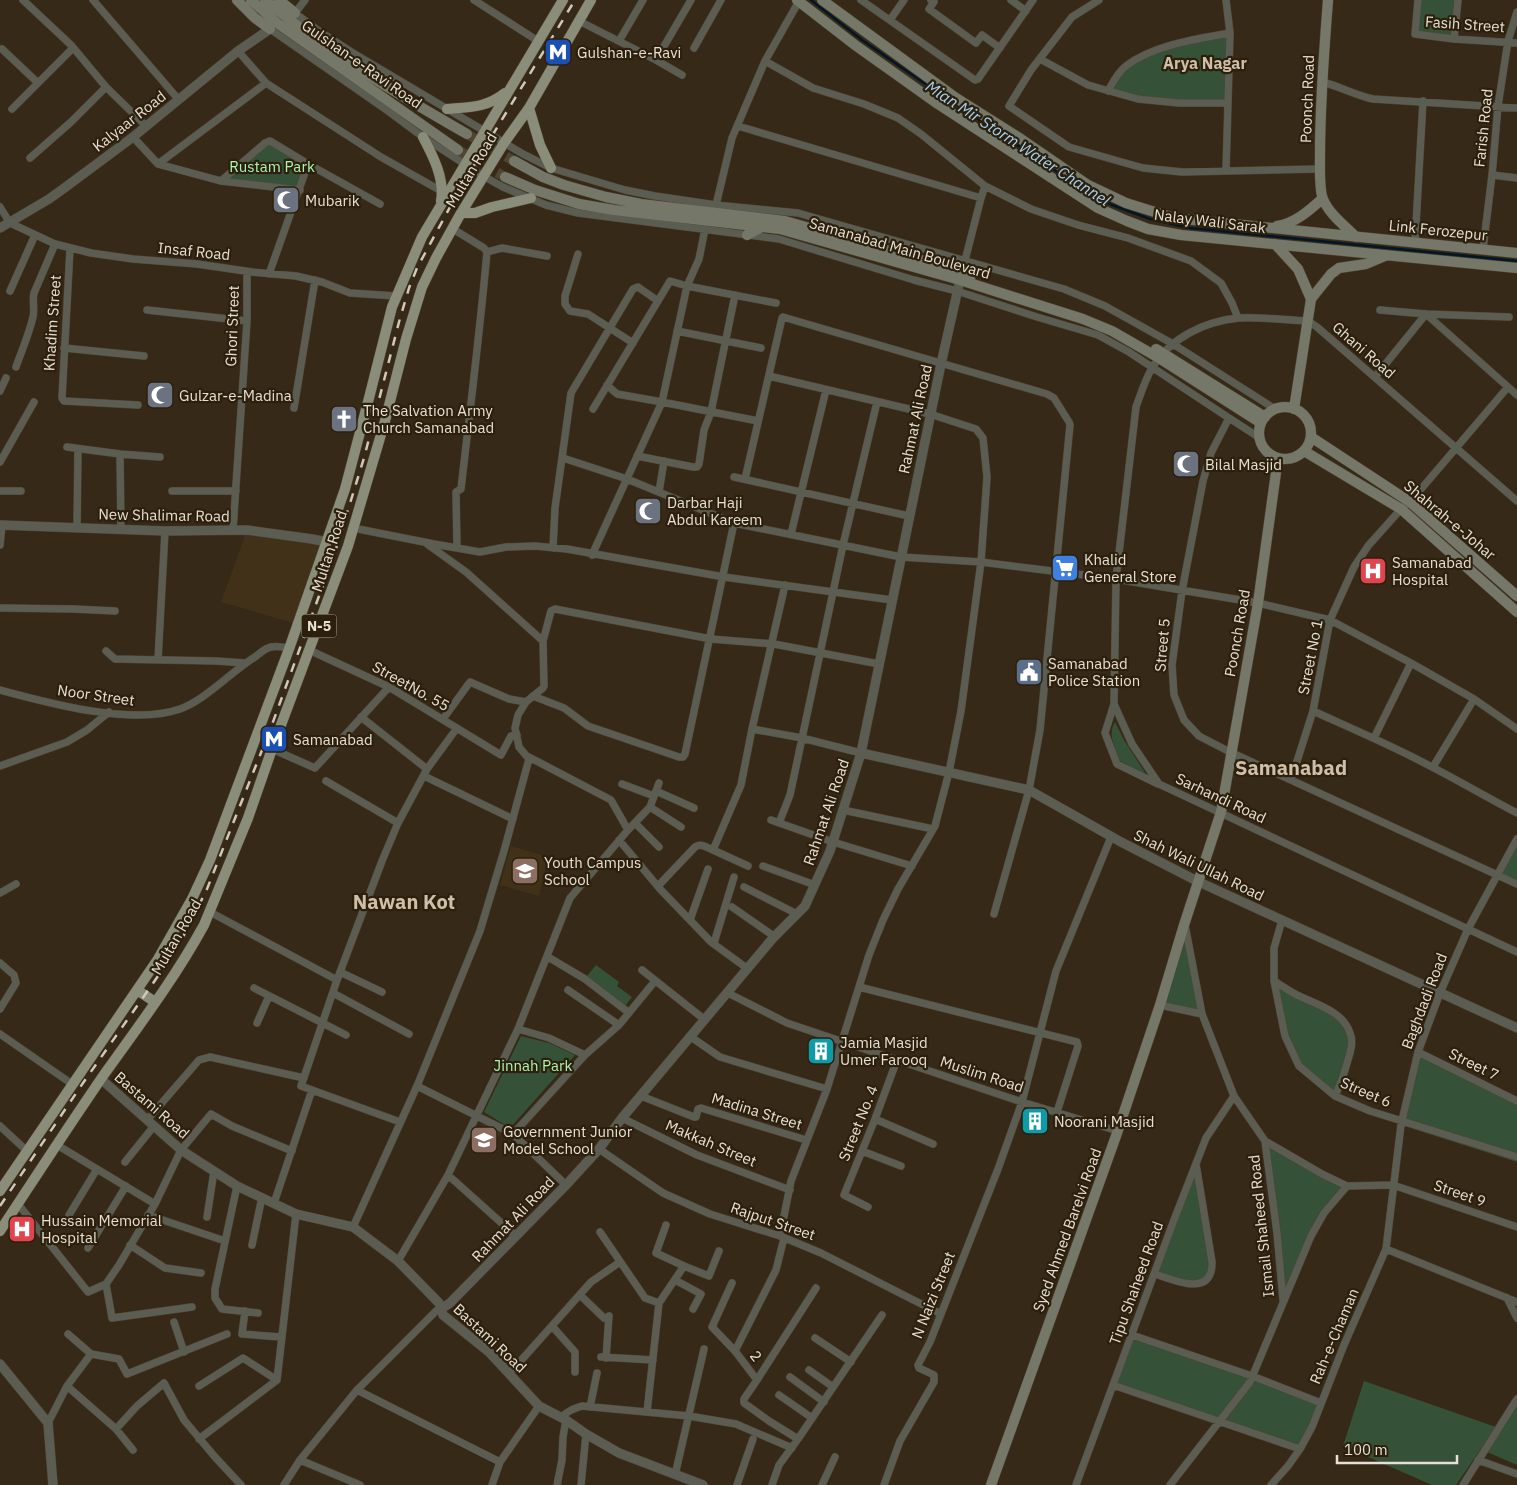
<svg xmlns="http://www.w3.org/2000/svg" width="1517" height="1485" viewBox="0 0 1517 1485" font-family="'IBM Plex Sans',sans-serif">
	<style>
		.built { fill: #413118 }
		.green { fill: #355138 }
		.lines { fill: none; stroke-linecap: round; stroke-linejoin: round }
		.stream { stroke: #001629; stroke-width: 2.5 }
		.secondary-tunnel { stroke: #514433; stroke-width: 10; stroke-dasharray: 10 5; stroke-linecap: butt }
		.minor-casing { stroke: #524635; stroke-width: 8 }
		.tertiary-casing { stroke: #524635; stroke-width: 10 }
		.secondary-casing { stroke: #524635; stroke-width: 11 }
		.primary-casing { stroke: #524635; stroke-width: 11 }
		.minor { stroke: #5b5d53; stroke-width: 7 }
		.tertiary { stroke: #5b5d53; stroke-width: 9 }
		.secondary { stroke: #757868; stroke-width: 10 }
		.primary { stroke: #898d79; stroke-width: 10 }
		.rail { stroke: #d1c8bc; stroke-width: 2.5; stroke-dasharray: 9 9; stroke-linecap: butt }
		.labels { text-anchor: middle; dominant-baseline: central; stroke-width: 4.5; stroke-linejoin: round; paint-order: stroke }
		.shield { fill: #2c200d; stroke: #b0a698; stroke-width: 1 }
		.shield-label { font-size: 14px; font-weight: bold; fill: #e8e0d4 }
		.street-label { font-size: 15px; fill: #e8e0d4; stroke: #2c200d }
		.poi-label { font-size: 15px; fill: #e8e0d4; stroke: #2c200d; text-anchor: start }
		.park-label { font-size: 15px; fill: #abf5b3; stroke: #2c200d }
		.neighbourhood-label { font-size: 16px; font-weight: bold; fill: #cfbfa9; stroke: #2c200d }
		.water-label { font-size: 16px; font-style: italic; fill: #a4d2f6; stroke: #2c200d }
		.district-label { font-size: 20px; font-weight: bold; fill: #cfbfa9; stroke: #2c200d }
	</style>
	<rect width="100%" height="100%" fill="#362917"/>
	<path class="built" d="M247 530 329 538 300 625 221 602Z
		M511 846 548 857 539 896 500 885Z
		M482 1123 501 1133 484 1155 470 1147Z"/>
	<path class="green" d="M1418 0H1458L1454 39 1415 34Z
		M1231 32 1232 107 1134 97 1109 90C1115 83 1121 72 1129 67 1158 47 1197 41 1231 32Z
		M270 141 308 164 299 189 221 181Z
		M1115 722 1124 740 1146 774 1120 761C1115 747 1107 735 1115 722Z
		M1517 842V884L1497 875Z
		M1184 925 1202 1014 1160 1005Z
		M596 965 619 982 617 986 632 997 625 1006 587 976Z
		M1274 981 1344 1022 1352 1042 1335 1096 1299 1066 1285 1036Z
		M521 1036 549 1043 575 1055 510 1128 484 1112Z
		M1418 1052 1517 1101V1162L1401 1125Z
		M1265 1141 1350 1186 1324 1213 1283 1303Z
		M1196 1163 1212 1262 1210 1275 1197 1284 1155 1274Z
		M1132 1335 1321 1403 1311 1429 1296 1449 1113 1385Z
		M1364 1381 1496 1427 1456 1485H1432L1343 1446Z
		M1517 1403V1465L1487 1452Z"/>
	<g class="lines">
		<path class="stream" d="M811 0 862 40 924 83 1082 188 1112 205 1150 219 1190 228 1517 261"/>
		<path class="secondary-tunnel" d="M467 134 514 161
			M458 150 505 177"/>
		<g class="minor-casing">
			<path id="minor" d="M23 0 71 45 106 87 146 126
				M93 0 179 100
				M305 0 295 13 316 29 353 53 523 154 551 168 625 190 655 196 716 205 798 213 1064 289 1105 306 1173 344 1275 409
				M474 0 538 41
				M861 0 975 80 978 79 1033 0
				M931 0 934 2 929 9 976 43 982 35 1000 48
				M1011 0 1026 11
				M1099 0 1072 17 1031 70 1009 106 1069 147 1143 168 1182 172 1320 169
				M1418 0 1415 34 1454 39 1517 43
				M890 20 904 0
				M579 21 656 60 682 75
				M270 29 388 111 423 137 483 176 503 187 546 205 578 213 779 239 914 280 957 291 1037 317 1098 335 1129 352 1229 418 1211 453 1203 481 1182 591 1172 665 1174 695 1184 720 1199 736 1230 752 1517 884
				M1454 39 1458 0
				M619 41 643 0
				M694 48 721 0
				M2 49 38 83
				M238 51 266 83
				M1040 59 1088 85 1138 99 1179 103H1228
				M656 60 691 0
				M765 61 813 88 864 104 898 118 921 134 985 186
				M1322 82C1339 86 1355 95 1373 99L1517 108
				M1108 91C1113 82 1118 72 1126 66 1153 45 1197 39 1230 33
				M12 109 73 48
				M738 126 981 198
				M133 137 158 164 221 181 300 190
				M30 158 71 122 106 87
				M158 164 266 83 381 157 443 192
				M1226 171 1230 33 1226 0
				M1492 175 1517 178
				M221 181 265 143 270 141 308 164 380 204
				M716 205 732 138 765 61 799 1
				M0 207 10 223 55 244 91 253 133 259 197 264 252 272 296 276 322 282 350 293 396 296
				M453 229 484 248 487 252C480 331 470 410 461 489L456 492 457 548
				M1415 242 1423 101
				M70 249 62 398 64 401 138 405
				M1483 249 1492 175 1498 106 1508 41 1517 12
				M487 252 502 248 547 256
				M578 254 565 296V304L570 311 588 314 633 343
				M269 274 308 164
				M961 276 981 198 985 186 1031 209 1078 225 1128 238 1191 261 1221 283 1232 303 1238 318
				M10 291 35 235
				M658 301 670 281 687 286 699 259 705 229
				M147 310 247 321
				M1380 310 1426 314 1509 317
				M677 331 761 348
				M64 348 144 356
				M16 367C22 350 29 334 33 317 35 309 32 301 34 293L55 244
				M769 376 930 414 976 429 983 438 987 477 981 562 961 711 949 772 935 826 898 889 883 920 869 955 827 1089 791 1181 780 1236
				M1375 377 1426 314 1517 395
				M0 391 6 378
				M294 408 315 280
				M1229 418 1260 438
				M758 421 662 402 687 286 776 303
				M67 447 120 454 160 457
				M120 454 121 529
				M637 456 693 467H697L699 464 704 430 711 412 735 295
				M563 458 627 479 734 523 901 557 981 562 1116 579 1258 603 1330 620 1411 663 1474 699 1517 729
				M0 462 34 402
				M734 477 909 516
				M745 479 782 318 783 317 1047 394 1054 398 1069 422 1070 425 1040 730 1029 790 994 914
				M0 491H21
				M172 491H236
				M659 492 664 461
				M1517 501 1317 327 1308 321C1285 320 1261 317 1239 318 1205 321 1170 338 1152 368 1145 380 1141 393 1136 407L1116 579 1114 704 1132 744 1159 784 1517 952
				M77 527 78 449
				M353 528 434 544 480 552 506 547 535 546 567 549 724 577 892 600
				M233 530 247 321V272
				M791 534 826 390
				M427 544 466 572 543 641
				M0 545 2 525
				M553 548 555 508 571 393 633 289 638 287 658 301 593 409
				M592 555 662 402 617 394 607 385
				M0 608 74 609 115 611
				M309 650 389 687 501 755 511 736 517 735
				M106 651 115 659 216 661 245 663
				M158 660 165 531
				M0 690C48 703 132 726 180 709 204 701 232 671 255 657 259 654 265 648 271 647 277 646 284 647 289 649
				M533 696 564 708 588 726 679 757H683L685 754 734 523
				M1114 704 1105 733 1117 764 1158 784
				M1313 711C1353 729 1393 746 1432 767 1461 782 1488 798 1517 813
				M361 717 427 769
				M443 719 470 682 509 699 526 702
				M752 729 802 738 861 753
				M1374 738 1411 663
				M272 749 315 768 389 687
				M0 766 67 742 87 730 109 712
				M1433 767 1474 699
				M424 776 513 819
				M1291 780 1313 711 1330 620 1354 567 1368 546 1401 509 1410 502 1508 387
				M326 781 398 823
				M622 784 654 796
				M656 791 694 808
				M650 807 681 827
				M843 810 933 829
				M771 820 833 842 912 866
				M635 823 659 847
				M779 823 790 795 843 545 877 402
				M628 830 650 807 659 783
				M619 840 660 889 711 942 748 969
				M713 850 748 866
				M763 866 815 885
				M658 886 695 847C701 843 706 847 713 850L741 785 752 729 785 585
				M744 887 797 914
				M0 893 16 884
				M732 907 775 937
				M210 912 337 980
				M690 920 708 869
				M1282 920 1274 948V981L1285 1036 1299 1066 1335 1096 1370 1111 1517 1157
				M1185 925 1202 1014 1234 1096 1265 1141 1322 1174 1347 1186
				M714 943 734 877
				M548 957 585 979 628 1012
				M0 963 14 975 16 983 0 1009
				M642 970 705 1020
				M340 972 382 992
				M1274 981C1282 986 1289 991 1297 995 1315 1004 1343 1011 1350 1033 1354 1043 1350 1053 1347 1063 1344 1075 1340 1085 1335 1096
				M859 987 1077 1042 1078 1046 1057 1112
				M254 988 346 1035
				M568 990 619 1025
				M333 993 409 1034
				M728 993 787 1023 1022 1102 1118 1131
				M1160 1005 1202 1014
				M257 1023 269 996
				M518 1029 570 898 628 830 611 800 527 756
				M0 1034 72 1084
				M691 1037 720 1057 827 1089
				M1418 1052 1517 1101
				M417 1086 513 1134 566 1185
				M641 1096 694 1117H696L698 1109 701 1108 806 1140
				M622 1118 697 1155 790 1190
				M875 1119 933 1144
				M147 1120 199 1060 210 1057 304 1078
				M400 1122 301 1086 337 980 382 861 398 823 427 769 457 728
				M0 1126 27 1151
				M513 1134 585 1055 619 1025 655 981
				M1265 1141 1277 1233 1283 1300
				M57 1145 155 1204
				M599 1149 663 1193 710 1214 780 1236 821 1253 941 1314
				M862 1151 901 1166
				M125 1162 154 1126
				M448 1175 516 1236
				M237 1186 215 1289V1298L222 1309 258 1313
				M274 1203 312 1090
				M18 1204 88 1292 106 1284 119 1265 155 1204 181 1150 211 1114 232 1126 292 1151
				M868 1207 844 1195 875 1119 897 1060
				M69 1215 97 1169
				M148 1215 225 1241
				M207 1217 214 1171
				M666 1225 656 1253 684 1266
				M353 1227 417 1086 480 931 504 851 529 759 519 747 515 728 518 715 526 702 543 688 544 686 543 641 551 611 555 609 711 639 774 644 879 664
				M600 1232 645 1298 659 1303
				M784 1238 776 1270 735 1351 757 1380 744 1399V1403L769 1421 798 1439
				M130 1245 165 1268 201 1273
				M252 1245 262 1197
				M88 1248 126 1186
				M1386 1249 1517 1302
				M398 1261 448 1175 518 1029 549 1038 585 1055
				M1155 1274C1168 1278 1203 1294 1210 1274 1212 1271 1212 1266 1212 1262L1196 1164
				M675 1280 701 1294 693 1309
				M732 1283 712 1327 735 1351
				M106 1284 112 1318 192 1307
				M580 1295 604 1318
				M1507 1298 1517 1318
				M245 1311 242 1334 281 1337
				M174 1322 184 1352
				M552 1326 575 1352V1372
				M68 1334 91 1354 119 1359 127 1374 227 1334
				M1132 1335 1252 1376 1321 1403
				M815 1338 851 1362
				M601 1357 653 1360
				M606 1358 609 1316
				M809 1370 833 1387
				M509 1374 591 1282 620 1262
				M790 1377 824 1402
				M757 1380 816 1288
				M1113 1385 1300 1449
				M67 1386 116 1429 133 1450
				M199 1386 243 1358 277 1380
				M357 1390 500 1462
				M779 1395 812 1418
				M590 1407 597 1373
				M647 1412 659 1303 684 1266 709 1276 719 1251
				M561 1418C567 1411 573 1409 582 1406L689 1416 736 1424 792 1448
				M48 1423 67 1386 91 1354
				M116 1429 137 1406 164 1383 184 1420 215 1457 241 1485
				M199 1439 277 1380 296 1214
				M300 1460 360 1485
				M1478 1460 1517 1474
				M675 1475 704 1349
				M284 1485 300 1460 357 1390 436 1311 441 1309
				M492 1485 500 1462 539 1406
				M557 1485 562 1460 563 1437 566 1420
				M581 1485 586 1434
				M737 1485 753 1439
				M772 1485 779 1465 798 1439 882 1315
				M822 1485 835 1457
				M884 1485 900 1441 934 1382V1375L919 1368 918 1365 930 1342 998 1169 1022 1102 1056 971 1111 837
				M1076 1485 1174 1220 1206 1138 1234 1096
				M1170 1485 1250 1382 1311 1236 1324 1213 1347 1186 1393 1185 1517 1227
				M1271 1485 1288 1466 1300 1449 1312 1427 1344 1345 1386 1249 1401 1125 1418 1052 1440 993 1468 929 1517 839
				M1463 1485 1517 1399"/>
		</g>
		<g class="tertiary-casing">
			<path id="tertiary" d="M0 228 49 199 63 189 133 137 238 51 270 29
				M0 525 165 531 247 530 312 539 327 542
				M861 753 1029 790 1121 842 1199 882 1517 1028
				M101 1079 181 1150 237 1186 296 1214 353 1227 398 1261 439 1303 443 1315 489 1352 539 1406 566 1420 586 1434 619 1453 703 1485
				M441 1309 450 1303 566 1185 599 1149 622 1118 773 938 805 906 830 851 861 753 941 364 960 280
				M0 1364 48 1423 53 1485"/>
		</g>
		<g class="secondary-casing">
			<path id="secondary" d="M237 0 255 18 270 29
				M251 0 277 23 458 150
				M265 0C327 52 397 94 467 134
				M279 0 295 13
				M797 0 855 45 935 102 1098 208 1127 221 1148 229 1181 235 1517 268
				M822 0 956 98 1021 139 1088 185 1126 203 1174 218 1517 253
				M1328 0C1324 51 1320 102 1320 154 1320 164 1319 190 1323 199 1329 214 1345 226 1356 237
				M514 161 543 177 564 185 606 197 641 204 785 221 938 265 971 276
				M505 177 535 190 579 204 614 210 780 229 960 280 1083 319 1112 331 1159 358 1261 423
				M1277 226C1294 224 1310 210 1322 199
				M747 235 762 227
				M1275 244 1298 269 1311 299
				M1156 349 1265 417
				M1259 433a26 26 0 1 1 52 0a26 26 0 1 1-52 0Z
				M1294 409 1311 299 1331 274 1339 268 1366 264 1385 256
				M1311 437 1410 502 1517 596
				M1304 451 1401 509 1517 612
				M991 1485 1116 1136 1160 1005 1184 925 1221 812 1258 603 1278 458"/>
		</g>
		<g class="primary-casing">
			<path id="primary" d="M529 108 540 145 551 168
				M447 109C470 107 486 108 505 93
				M423 137C433 156 445 179 441 201
				M461 213H475L492 207 531 198
				M137 990 155 1002
				M0 1191 158 959 192 899 210 860 289 649 345 489 369 398 392 307 422 237 563 0
				M0 1231C34 1179 68 1127 103 1076 138 1027 175 978 204 925L248 818 272 749 348 546 385 421 406 339 422 287 436 258 461 213 504 143 529 108 591 0"/>
		</g>
		<use href="#minor" class="minor"/>
		<use href="#tertiary" class="tertiary"/>
		<use href="#secondary" class="secondary"/>
		<use href="#primary" class="primary"/>
		<path class="rail" d="M0 1206 83 1083 163 969 184 935 207 889 270 730 334 555 364 458 399 322 409 288 417 268 462 185 575 0"/>
	</g>
	<defs>
		<g id="metro-square" transform="scale(1.4375)"><rect x="-9" y="-9" width="18" height="18" rx="4" fill="#1a4fb4" stroke="#2c200d"/><path d="M-5.5 5V-5H-3L0 0L3-5H5.5V5H3V-.5L0 4L-3-.5V5Z" fill="#fff"/></g>
		<g id="mosque-square" transform="scale(1.4375)"><rect x="-9" y="-9" width="18" height="18" rx="4" fill="#6b7280" stroke="#2c200d"/><path d="M3.5-4.9A6 6 0 1 0 3.5 4.9A5 5 0 1 1 3.5-4.9Z" fill="#fff"/></g>
		<g id="church-square" transform="scale(1.4375)"><rect x="-9" y="-9" width="18" height="18" rx="4" fill="#6b7280" stroke="#2c200d"/><path d="M-1.2-6h2.4v3.5h3.3v2.4h-3.3V6h-2.4V-.1h-3.3v-2.4h3.3Z" fill="#fff"/></g>
		<g id="supermarket-square" transform="scale(1.4375)"><rect x="-9" y="-9" width="18" height="18" rx="4" fill="#3f7fe0" stroke="#2c200d"/><path d="M-6-5.5h2.5l.6 2H6L4.5 2H-2.5L-4.4-4H-6ZM-1.5 3.2a1.3 1.3 0 1 0 .1 0ZM3 3.2a1.3 1.3 0 1 0 .1 0Z" fill="#fff"/></g>
		<g id="hospital-square" transform="scale(1.4375)"><rect x="-9" y="-9" width="18" height="18" rx="4" fill="#e0444e" stroke="#2c200d"/><path d="M-5-5h3v3.5h4V-5h3V5h-3V1.5h-4V5h-3Z" fill="#fff"/></g>
		<g id="civic-square" transform="scale(1.4375)"><rect x="-9" y="-9" width="18" height="18" rx="4" fill="#5c6f8a" stroke="#2c200d"/><path d="M-.6-6.5H3V-4.5H.6V-3L4-1V1h2V6H-6V1h2V-1L-.6-3ZM-1.2 2.5V6h2.4V2.5Z" fill="#fff"/></g>
		<g id="school-square" transform="scale(1.4375)"><rect x="-9" y="-9" width="18" height="18" rx="4" fill="#8d6e63" stroke="#2c200d"/><path d="M0-5L7-2L0 1L-7-2ZM-4 1L0 2.5L4 1V4Q0 6-4 4Z" fill="#fff"/></g>
		<g id="building-square" transform="scale(1.4375)"><rect x="-9" y="-9" width="18" height="18" rx="4" fill="#0f9aa8" stroke="#2c200d"/><path d="M-4-6H4V6H1V3H-1V6H-4ZM-2.5-4.3h1.7v1.8h-1.7ZM.8-4.3h1.7v1.8H.8ZM-2.5-1h1.7V.8h-1.7ZM.8-1h1.7V.8H.8Z" fill="#fff"/></g>
	</defs>
	<g fill-rule="evenodd">
		<use href="#metro-square" x="558" y="52"/>
		<use href="#mosque-square" x="286" y="200"/>
		<use href="#mosque-square" x="160" y="395"/>
		<use href="#church-square" x="344" y="419"/>
		<use href="#mosque-square" x="1186" y="464"/>
		<use href="#mosque-square" x="648" y="511"/>
		<use href="#supermarket-square" x="1065" y="568"/>
		<use href="#hospital-square" x="1373" y="571"/>
		<use href="#civic-square" x="1029" y="672"/>
		<use href="#metro-square" x="274" y="739"/>
		<use href="#school-square" x="525" y="871"/>
		<use href="#building-square" x="821" y="1051"/>
		<use href="#building-square" x="1035" y="1121"/>
		<use href="#school-square" x="484" y="1140"/>
		<use href="#hospital-square" x="22" y="1229"/>
	</g>
	<g class="labels">
		<rect class="shield" x="301.5" y="614.5" width="35" height="23" rx="4"/>
		<g class="shield-label">
			<text x="319" y="626">N-5</text>
		</g>
		<g class="street-label">
			<text transform="translate(1465 24) rotate(4)">Fasih Street</text>
			<text transform="translate(362 64) rotate(35)">Gulshan-e-Ravi Road</text>
			<text transform="translate(1307 99) rotate(-88)">Poonch Road</text>
			<text transform="translate(129 121) rotate(-38)">Kalyaar Road</text>
			<text transform="translate(1483 128) rotate(-84)">Farish Road</text>
			<text transform="translate(471 170) rotate(-59)">Multan Road</text>
			<text transform="translate(1210 221) rotate(7)">Nalay Wali Sarak</text>
			<text transform="translate(1438 230) rotate(6)">Link Ferozepur</text>
			<text transform="translate(900 248) rotate(16)">Samanabad Main Boulevard</text>
			<text transform="translate(194 251) rotate(6)">Insaf Road</text>
			<text transform="translate(52 323) rotate(-86)">Khadim Street</text>
			<text transform="translate(232 326) rotate(-88)">Ghori Street</text>
			<text transform="translate(1364 350) rotate(41)">Ghani Road</text>
			<text transform="translate(915 419) rotate(-78)">Rahmat Ali Road</text>
			<text transform="translate(164 515) rotate(1)">New Shalimar Road</text>
			<text transform="translate(1450 520) rotate(40)">Shahrah-e-Johar</text>
			<text transform="translate(329 551) rotate(-72)">Multan Road</text>
			<text transform="translate(1237 633) rotate(-80)">Poonch Road</text>
			<text transform="translate(1162 645) rotate(-85)">Street 5</text>
			<text transform="translate(1310 657) rotate(-79)">Street No 1</text>
			<text transform="translate(411 686) rotate(29)">StreetNo. 55</text>
			<text transform="translate(96 695) rotate(8)">Noor Street</text>
			<text transform="translate(1221 798) rotate(25)">Sarhandi Road</text>
			<text transform="translate(826 812) rotate(-71)">Rahmat Ali Road</text>
			<text transform="translate(1199 865) rotate(26)">Shah Wali Ullah Road</text>
			<text transform="translate(176 937) rotate(-60)">Multan Road</text>
			<text transform="translate(1424 1001) rotate(-69)">Baghdadi Road</text>
			<text transform="translate(1474 1064) rotate(26)">Street 7</text>
			<text transform="translate(982 1074) rotate(18)">Muslim Road</text>
			<text transform="translate(1366 1092) rotate(23)">Street 6</text>
			<text transform="translate(152 1105) rotate(41)">Bastami Road</text>
			<text transform="translate(757 1111) rotate(17)">Madina Street</text>
			<text transform="translate(858 1123) rotate(-68)">Street No. 4</text>
			<text transform="translate(711 1143) rotate(23)">Makkah Street</text>
			<text transform="translate(1460 1193) rotate(19)">Street 9</text>
			<text transform="translate(513 1219) rotate(-46)">Rahmat Ali Road</text>
			<text transform="translate(773 1221) rotate(19)">Rajput Street</text>
			<text transform="translate(1261 1226) rotate(-96)">Ismail Shaheed Road</text>
			<text transform="translate(1067 1230) rotate(-70)">Syed Ahmed Barelvi Road</text>
			<text transform="translate(1136 1283) rotate(-70)">Tipu Shaheed Road</text>
			<text transform="translate(933 1295) rotate(-68)">N Naizi Street</text>
			<text transform="translate(1334 1336) rotate(-67)">Rah-e-Chaman</text>
			<text transform="translate(490 1338) rotate(43)">Bastami Road</text>
			<text transform="translate(756 1356) rotate(52)">2</text>
		</g>
		<g class="poi-label">
			<text x="577" y="52">Gulshan-e-Ravi</text>
			<text x="305" y="200">Mubarik</text>
			<text x="179" y="395">Gulzar-e-Madina</text>
			<text x="363" y="410">The Salvation Army<tspan x="363" dy="17">Church Samanabad</tspan></text>
			<text x="1205" y="464">Bilal Masjid</text>
			<text x="667" y="502">Darbar Haji<tspan x="667" dy="17">Abdul Kareem</tspan></text>
			<text x="1084" y="559">Khalid<tspan x="1084" dy="17">General Store</tspan></text>
			<text x="1392" y="562">Samanabad<tspan x="1392" dy="17">Hospital</tspan></text>
			<text x="1048" y="663">Samanabad<tspan x="1048" dy="17">Police Station</tspan></text>
			<text x="293" y="739">Samanabad</text>
			<text x="544" y="862">Youth Campus<tspan x="544" dy="17">School</tspan></text>
			<text x="840" y="1042">Jamia Masjid<tspan x="840" dy="17">Umer Farooq</tspan></text>
			<text x="1054" y="1121">Noorani Masjid</text>
			<text x="503" y="1131">Government Junior<tspan x="503" dy="17">Model School</tspan></text>
			<text x="41" y="1220">Hussain Memorial<tspan x="41" dy="17">Hospital</tspan></text>
		</g>
		<g class="park-label">
			<text x="272" y="166">Rustam Park</text>
			<text x="533" y="1065">Jinnah Park</text>
		</g>
		<g class="neighbourhood-label">
			<text x="1205" y="63">Arya Nagar</text>
		</g>
		<g class="water-label">
			<text transform="translate(1018 143) rotate(33)">Mian Mir Storm Water Channel</text>
		</g>
		<g class="district-label">
			<text x="1291" y="767">Samanabad</text>
			<text x="404" y="901">Nawan Kot</text>
		</g>
	</g>
	<path d="M1337 1455v8h120v-8" fill="none" stroke="#e8e0d4" stroke-width="2.5"/>
	<text x="1344" y="1455" font-size="15" fill="#e8e0d4" stroke="#2c200d" stroke-width="4" paint-order="stroke">100 m</text>
</svg>
